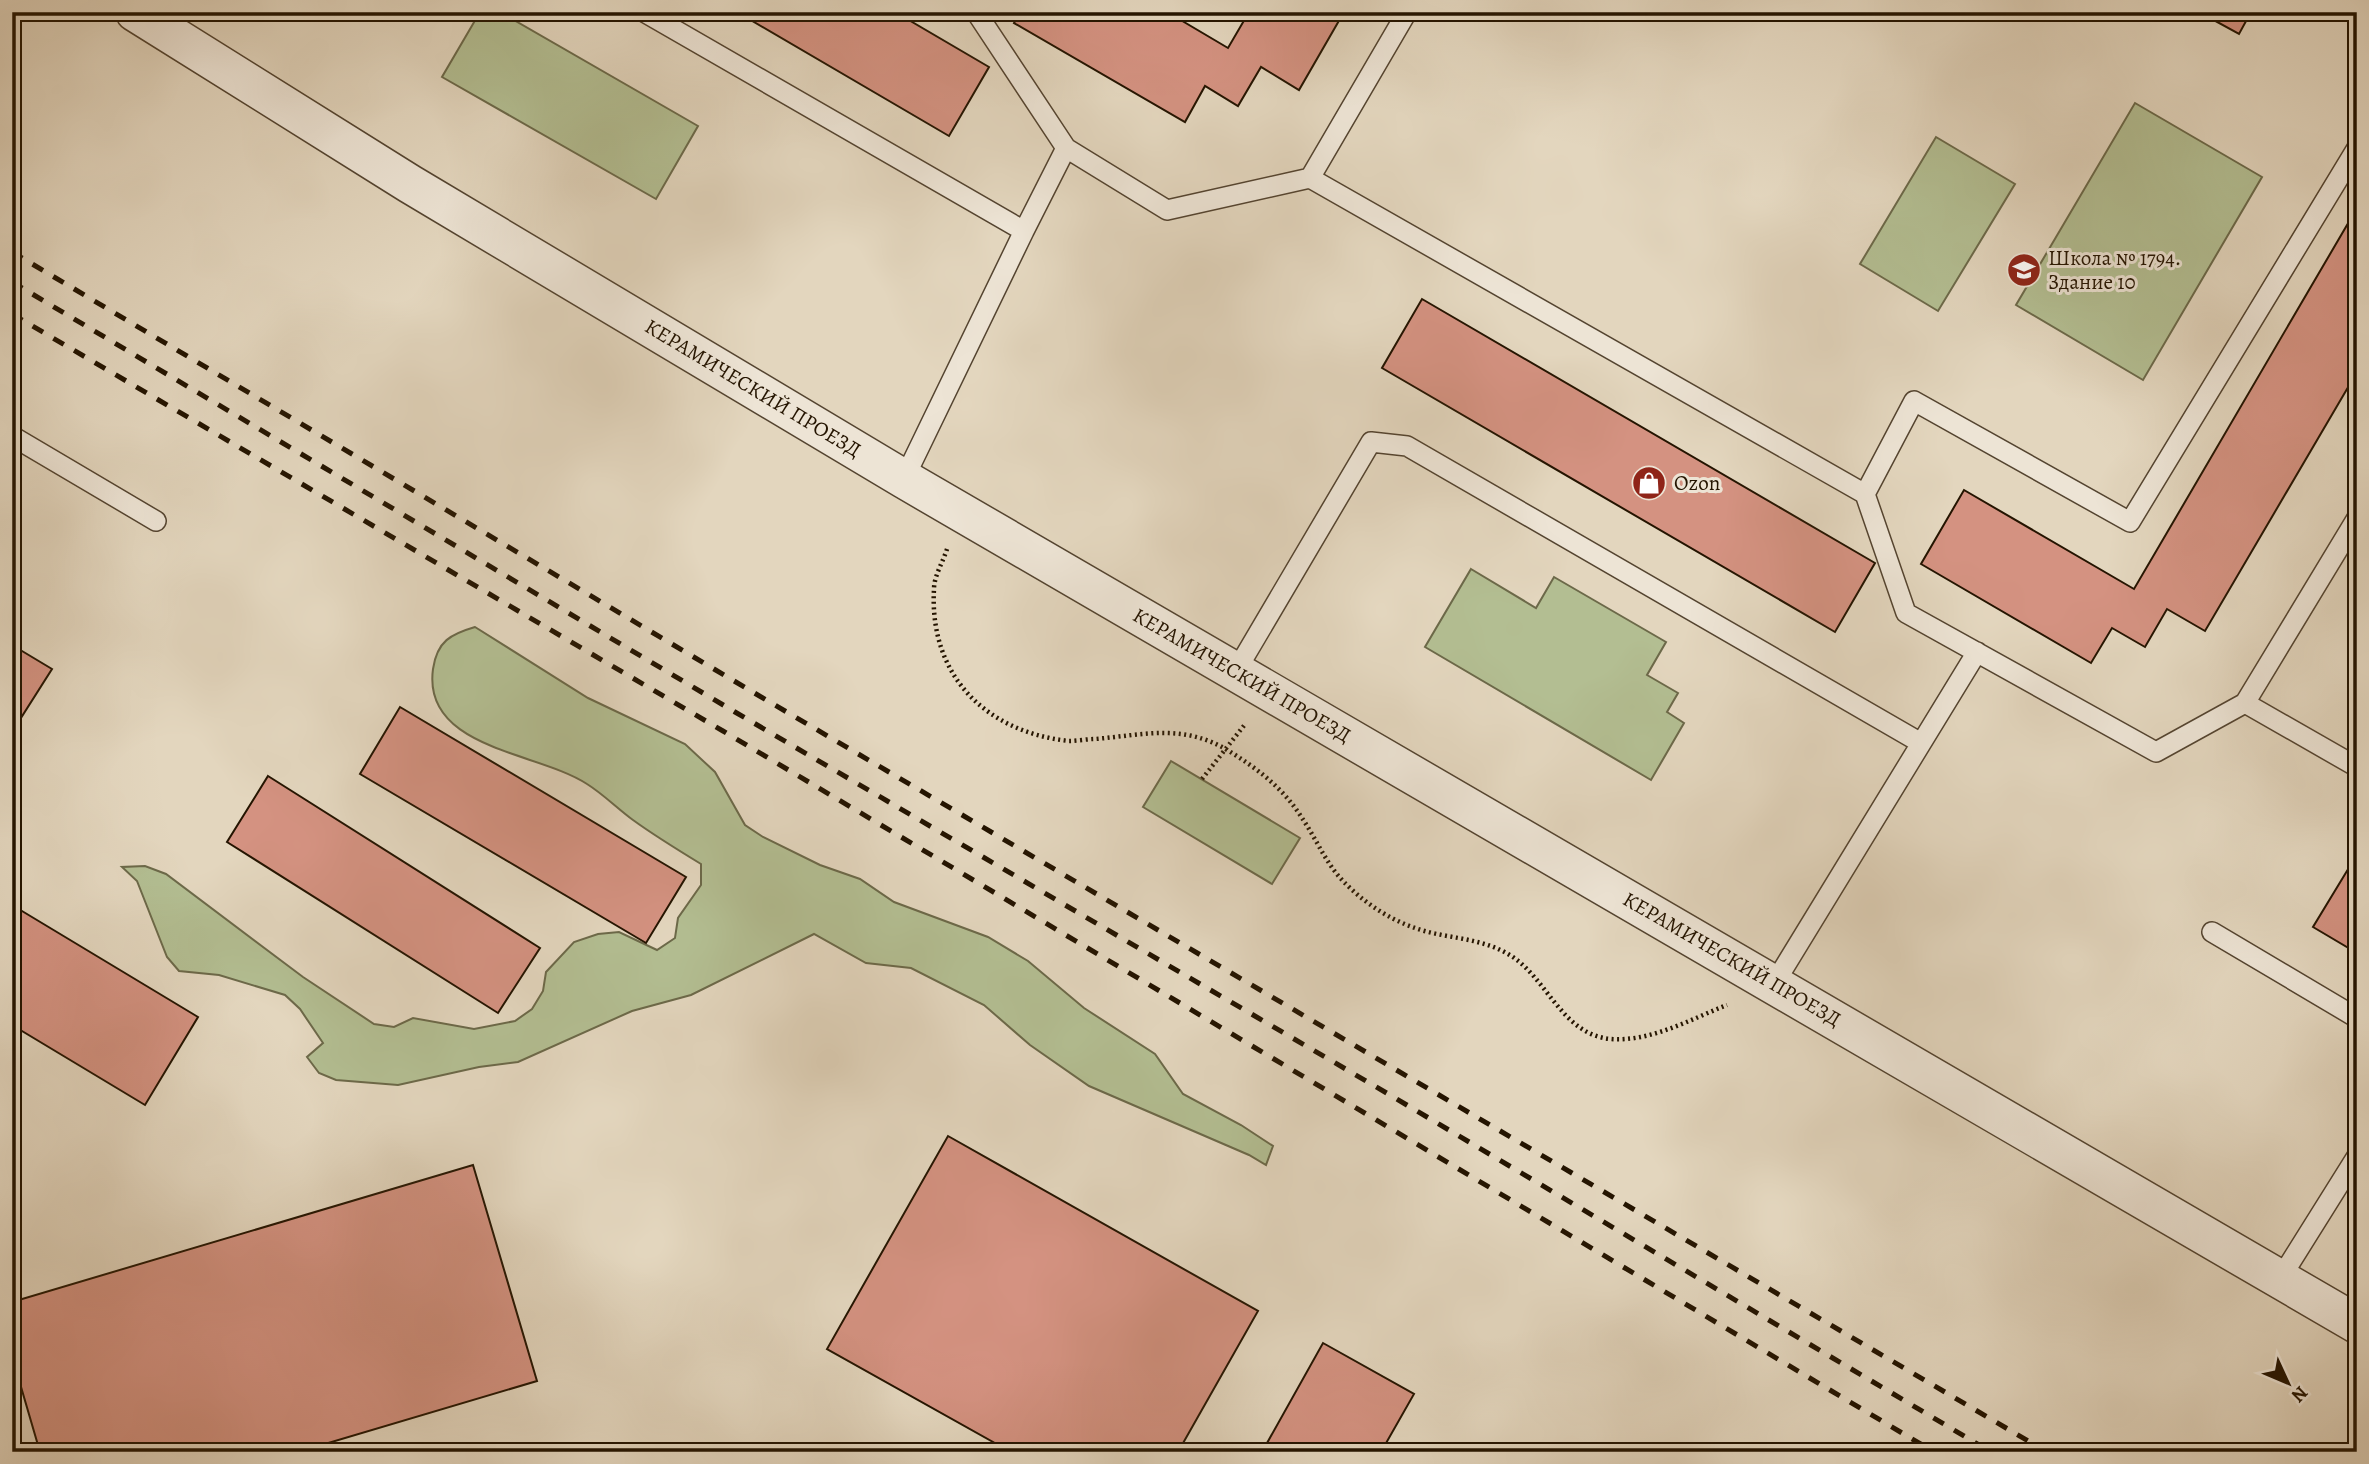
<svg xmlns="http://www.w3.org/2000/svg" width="2369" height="1464" viewBox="0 0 2369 1464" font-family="Alegreya,serif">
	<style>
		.green { fill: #b3be92; stroke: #6c6949; stroke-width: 2 }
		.building { fill: #d49281; stroke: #241400; stroke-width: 2 }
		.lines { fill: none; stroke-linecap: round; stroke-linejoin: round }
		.service-casing { stroke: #544430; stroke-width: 22 }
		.minor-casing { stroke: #544430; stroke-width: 41 }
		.path { stroke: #241400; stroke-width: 4.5; stroke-dasharray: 2 3.5; stroke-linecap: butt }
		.service { stroke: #ede4d5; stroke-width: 19 }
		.minor { stroke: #ede4d5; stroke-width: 38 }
		.rail { stroke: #241400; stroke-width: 5; stroke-dasharray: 12 12; stroke-linecap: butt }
		.labels { text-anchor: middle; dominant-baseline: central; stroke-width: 6; stroke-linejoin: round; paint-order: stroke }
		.poi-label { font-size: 21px; fill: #241400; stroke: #ede4d5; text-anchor: start }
		.street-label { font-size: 21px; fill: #241400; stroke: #ede4d5 }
	</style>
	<rect width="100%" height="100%" fill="#e3d6be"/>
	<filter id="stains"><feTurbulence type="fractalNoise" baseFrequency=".00286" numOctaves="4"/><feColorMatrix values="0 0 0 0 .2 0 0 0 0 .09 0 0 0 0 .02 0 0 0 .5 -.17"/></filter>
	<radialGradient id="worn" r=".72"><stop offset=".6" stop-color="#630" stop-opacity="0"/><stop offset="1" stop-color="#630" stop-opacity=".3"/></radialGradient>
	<path class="green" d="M480 12H500L698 126 656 199 442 77Z
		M2135 103 2262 177 2143 380 2016 305Z
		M1936 137 2015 184 1938 311 1860 264Z
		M1471 569 1536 608 1554 577 1666 642 1647 675 1678 693 1667 712 1684 723 1651 780 1425 647Z
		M475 627 588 698 685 744 715 772 745 825 763 837 820 865 860 879 894 902 988 937 1028 961 1084 1008 1155 1054 1183 1094 1241 1125 1273 1146 1266 1165 1249 1155 1089 1086 1030 1045 984 1005 911 968 866 963 814 934 691 995 632 1011 518 1062 479 1067 398 1085 336 1080 319 1073 307 1057 323 1043 300 1009 285 995 219 975 179 971 167 957 137 881 122 867 145 866 166 874 303 977 374 1024 394 1027 413 1018 474 1029 515 1021 532 1009 543 991 546 972 574 942 598 934 619 932 657 950 675 938 678 918 701 885V864C678 850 655 836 633 820 618 809 603 794 587 784 539 752 422 749 433 669 437 641 451 634 475 627Z
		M1171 761 1300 838 1272 884 1143 807Z"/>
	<path class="building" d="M737 12H895L989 67 949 136Z
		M1020 12H1167L1228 48 1249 12H1344L1299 90 1261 67 1238 106 1205 86 1185 122 1014 23Z
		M2199 12H2251L2239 34Z
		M2357 208V372L2205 631 2167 609 2145 647 2112 628 2091 663 1921 564 1964 490 2134 589Z
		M1422 299 1875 563 1835 632 1382 368Z
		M12 645 52 669 12 732Z
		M400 707 686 877 646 943 360 774Z
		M268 776 540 948 498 1013 227 842Z
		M2353 861 2357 863V953L2313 927Z
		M12 905 198 1017 145 1105 12 1025Z
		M948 1136 1258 1311 1178 1452H1011L827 1349Z
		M473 1165 537 1381 298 1452H40L12 1356V1302Z
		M1323 1343 1414 1394 1381 1452H1262Z"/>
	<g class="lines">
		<g class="service-casing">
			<path id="service" d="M644 12 1024 231 904 479
				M976 12 1066 148 1167 210 1310 178 1865 494 1914 401 2130 522 2357 148
				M1310 178 1407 12
				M1024 231 1066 148
				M12 436 156 521
				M1865 494 1906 613 2156 752 2245 703
				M2357 518 2245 703 2357 767
				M1236 671 1371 442 1407 446 1921 743
				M2212 932 2357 1018
				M1774 984 1977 652
				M2280 1279 2357 1156"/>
		</g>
		<g class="minor-casing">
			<path id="minor" d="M135 12 410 184 904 479 2357 1324"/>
		</g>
		<path class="path" d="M947 549C943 562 934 576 934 589 929 675 985 732 1069 741 1077 741 1087 739 1095 739 1144 735 1183 723 1229 751 1258 769 1284 789 1302 818 1317 840 1327 866 1346 884 1371 909 1402 927 1437 934 1461 939 1486 941 1508 954 1547 976 1561 1035 1611 1039 1651 1042 1691 1019 1727 1005
			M1202 779 1246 723"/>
		<use href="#service" class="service"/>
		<use href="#minor" class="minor"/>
		<path class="rail" d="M12 252 751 691 2047 1452
			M12 282 735 712 1390 1095 1991 1452
			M12 314 723 731 1934 1452"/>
	</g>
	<defs>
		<g id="school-disc" transform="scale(1.75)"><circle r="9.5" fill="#8f2418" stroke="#ede4d5"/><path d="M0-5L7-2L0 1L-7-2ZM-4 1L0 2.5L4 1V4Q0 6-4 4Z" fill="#fff"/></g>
		<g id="shop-disc" transform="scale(1.75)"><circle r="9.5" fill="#8f2418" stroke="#ede4d5"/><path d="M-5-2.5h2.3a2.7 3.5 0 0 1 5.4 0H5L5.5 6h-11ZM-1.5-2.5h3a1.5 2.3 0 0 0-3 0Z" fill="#fff"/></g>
	</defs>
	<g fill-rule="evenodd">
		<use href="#school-disc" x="2024" y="270"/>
		<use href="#shop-disc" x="1649" y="483"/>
	</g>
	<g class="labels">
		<g class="poi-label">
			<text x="2048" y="258">Школа № 1794.<tspan x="2048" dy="24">Здание 10</tspan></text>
			<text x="1674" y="483">Ozon</text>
		</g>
		<g class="street-label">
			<text transform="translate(753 388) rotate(31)">КЕРАМИЧЕСКИЙ ПРОЕЗД</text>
			<text transform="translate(1242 675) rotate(30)">КЕРАМИЧЕСКИЙ ПРОЕЗД</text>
			<text transform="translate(1732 959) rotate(30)">КЕРАМИЧЕСКИЙ ПРОЕЗД</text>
		</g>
	</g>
	<rect width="2369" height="1464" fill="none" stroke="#e3d6be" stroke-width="42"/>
	<rect x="14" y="14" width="2341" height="1436" fill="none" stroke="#241400" stroke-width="3.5"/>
	<rect x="21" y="21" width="2327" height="1422" fill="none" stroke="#241400" stroke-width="2"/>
	<g transform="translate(2288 1383) rotate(134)" stroke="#ede4d5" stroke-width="5" paint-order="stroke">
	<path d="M0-5L12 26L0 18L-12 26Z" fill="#241400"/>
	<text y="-10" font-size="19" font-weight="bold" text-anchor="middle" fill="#241400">N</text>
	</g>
	<rect width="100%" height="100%" filter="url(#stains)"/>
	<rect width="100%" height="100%" fill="url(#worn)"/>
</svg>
